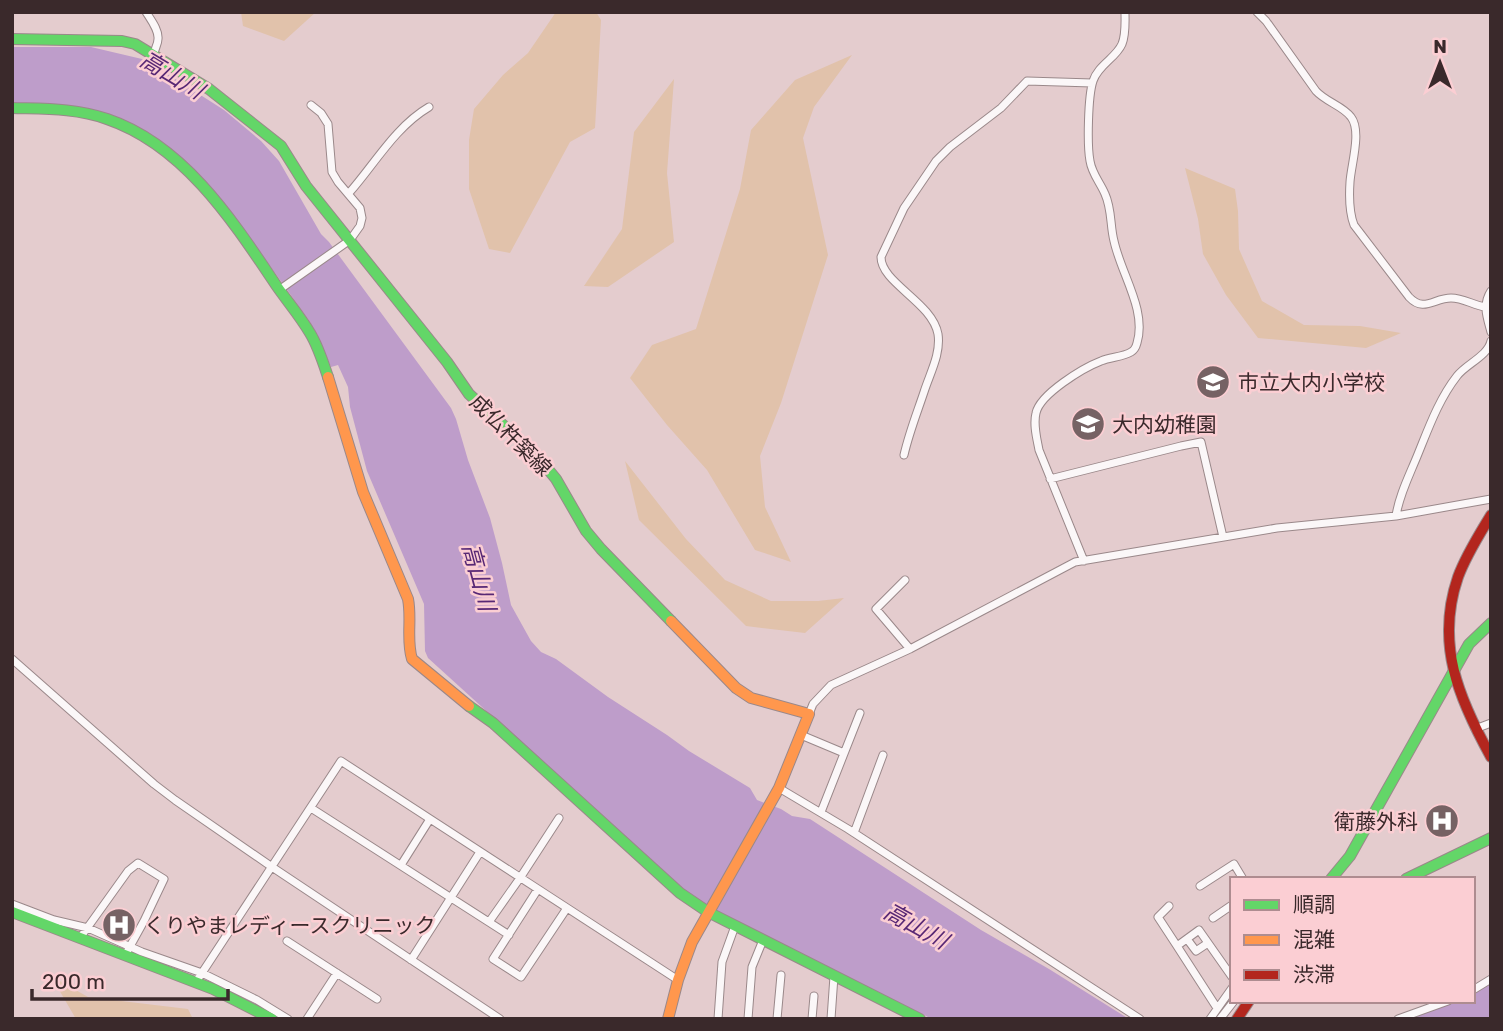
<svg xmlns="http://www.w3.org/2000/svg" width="1503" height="1031" viewBox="0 0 1503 1031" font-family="Rubik,'Noto Sans JP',sans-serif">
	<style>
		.built { fill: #e7c0c4 }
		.green { fill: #e1c2ab }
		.water { fill: #be9dca }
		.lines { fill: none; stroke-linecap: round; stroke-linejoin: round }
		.street-casing { stroke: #9a888a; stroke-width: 9 }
		.fast-casing { stroke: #9a888a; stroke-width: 12 }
		.slow-casing { stroke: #9a888a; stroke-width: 12 }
		.jam-casing { stroke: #9a888a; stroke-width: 12 }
		.street { stroke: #fbf7f8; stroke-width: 7 }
		.fast { stroke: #63d668; stroke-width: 10 }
		.slow { stroke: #ff974d; stroke-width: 10 }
		.jam { stroke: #b3261e; stroke-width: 10 }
		.labels { text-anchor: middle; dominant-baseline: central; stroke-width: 5; stroke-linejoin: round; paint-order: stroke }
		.poi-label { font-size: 21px; fill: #3a292b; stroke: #fbced3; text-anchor: start }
		.street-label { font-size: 21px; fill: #3a292b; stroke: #fbced3 }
		.water-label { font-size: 23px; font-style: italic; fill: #582875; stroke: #fbced3 }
	</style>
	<rect width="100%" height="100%" fill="#e4ccce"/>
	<path class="built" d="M109 914 135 925 130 936 104 924Z"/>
	<path class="green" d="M241 12H316L284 41 243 26Z
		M556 12H596L601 20 595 128 570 142 510 253 489 249 469 189V140L474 109 503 75 528 53Z
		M852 55 814 107 803 138 828 255 781 403 760 456 765 507 791 562 755 550 707 470 667 425 630 378 652 345 696 329 740 189 751 130 795 80Z
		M674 79 667 173 674 242 608 287 584 286 622 229 634 132Z
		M1185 168 1235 189 1238 211 1239 249 1262 301 1304 325 1360 326 1401 333 1366 348 1258 338 1226 295 1203 254 1198 219Z
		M625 461 686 539 725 580 771 601H818L844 598 805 633 746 626 639 520Z
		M51 976 88 997 188 1009 193 1019H76Z"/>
	<path class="water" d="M12 47H91L142 59 155 66 224 110 261 141 279 161 321 234 329 242 451 408 456 419 468 460 490 518 502 563 511 605 531 641 541 652 556 659 608 697 667 735 689 751 750 788 757 800 781 809 792 816 810 819 981 930 1049 969 1129 1019H932L699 904 428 658 425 651 424 604 367 471 350 407 348 387 338 365 331 367 317 334 308 319 240 224 199 176 115 117 12 104Z
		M1491 981V1019H1410L1456 1002 1473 1001V991Z"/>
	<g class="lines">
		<g class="street-casing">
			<path id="street" d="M146 12C151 20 159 30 158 39 158 45 154 49 154 55
				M1257 12 1266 21 1316 91C1326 102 1343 106 1351 117 1362 131 1351 165 1350 182 1349 197 1349 212 1354 225L1409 297C1424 313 1434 298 1451 298 1463 298 1473 305 1485 307
				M349 193C374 165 395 127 429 107
				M279 290 350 240 360 226 362 218 360 208 338 182 332 172 328 124 321 113 311 105
				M1491 291C1482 305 1487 317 1491 332
				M904 455C909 433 917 413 924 392 930 373 941 354 938 334 932 302 881 283 881 257L904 208 936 161 950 147 1001 108 1027 81 1092 83
				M1050 479 1181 446 1201 442 1223 537
				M1396 516C1399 495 1410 474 1418 454 1429 427 1439 399 1457 376 1466 364 1488 356 1491 341
				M1084 561 1039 450C1037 439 1033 425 1036 413 1040 394 1083 368 1101 361 1110 357 1123 357 1131 352 1135 350 1136 347 1137 343 1147 310 1121 274 1114 241 1110 226 1112 209 1105 194 1100 182 1092 174 1090 161 1087 145 1088 96 1093 81 1098 65 1116 58 1122 44 1126 34 1125 23 1125 12
				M905 580 876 609 910 649
				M12 659 154 784 175 800 272 867 500 1019
				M809 714 813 704 831 685 910 649 1075 562 1277 528 1396 516 1491 499
				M1475 729 1491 723
				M801 735 844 753
				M779 788 848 829 1140 1019
				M311 808 509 935
				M821 812 860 713
				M854 833 883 755
				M401 865 430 819
				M1200 886 1234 864 1243 879
				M538 889 493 959 521 977 567 908
				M12 904 54 920 88 928 142 952 202 973 257 1000 288 1019
				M1169 906 1158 917 1177 946
				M1213 918 1232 905
				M489 922 520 878 559 818
				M80 938 128 871 138 863 164 879 144 921 128 950
				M1187 939 1196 951 1208 943
				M287 941 377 999
				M411 960 480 852
				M196 982 341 761 678 980
				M1473 990 1491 979
				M1217 1008 1177 946 1199 930 1232 977
				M307 1019 337 973
				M718 1019 722 962 735 926
				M748 1019 752 967 763 940
				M777 1019 781 975
				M812 1019 814 996
				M831 1019 834 976
				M1210 1019 1232 988
				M1220 1019 1234 1001
				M1398 1019 1448 1001"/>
		</g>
		<g class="fast-casing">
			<path id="fast" d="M12 39 122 41 135 44 209 89 281 146 306 186 447 362 469 394 537 456 556 479 586 531 601 549 671 621
				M12 108C44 109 76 108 107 119 184 145 233 221 276 285 287 301 300 316 310 333 318 346 323 362 328 377
				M469 706 493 723 680 893 708 912 920 1019
				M1331 879 1350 856 1469 644 1491 623
				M1406 879 1491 838
				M12 912 213 989 272 1019"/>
		</g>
		<g class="slow-casing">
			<path id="slow" d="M328 377 363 492 408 599C412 619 406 640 412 659L469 706
				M668 1019 678 980 692 942 779 788 809 714 751 698 736 688 671 621"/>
		</g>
		<g class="jam-casing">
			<path id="jam" d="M1491 515C1479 535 1466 555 1458 577 1435 644 1459 699 1491 757
				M1237 1019 1249 1001"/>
		</g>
		<use href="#street" class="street"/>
		<use href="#fast" class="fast"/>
		<use href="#slow" class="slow"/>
		<use href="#jam" class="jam"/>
	</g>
	<defs>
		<g id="school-disc" transform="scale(1.75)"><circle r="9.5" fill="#766264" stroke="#fbced3"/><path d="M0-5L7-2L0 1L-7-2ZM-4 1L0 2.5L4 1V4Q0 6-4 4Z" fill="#fff"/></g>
		<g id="hospital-disc" transform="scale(1.75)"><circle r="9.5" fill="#766264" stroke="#fbced3"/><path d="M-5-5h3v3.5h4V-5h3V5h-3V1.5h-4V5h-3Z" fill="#fff"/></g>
	</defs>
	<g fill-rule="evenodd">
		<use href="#school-disc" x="1213" y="382"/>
		<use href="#school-disc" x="1088" y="424"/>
		<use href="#hospital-disc" x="1442" y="821"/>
		<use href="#hospital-disc" x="119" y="925"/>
	</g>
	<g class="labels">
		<g class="poi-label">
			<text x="1238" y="382">市立大内小学校</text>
			<text x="1112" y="424">大内幼稚園</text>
			<text x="1418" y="821" text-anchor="end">衛藤外科</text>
			<text x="144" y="925">くりやまレディースクリニック</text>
		</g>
		<g class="street-label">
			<text transform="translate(511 435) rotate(45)">成仏杵築線</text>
		</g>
		<g class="water-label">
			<text transform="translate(172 75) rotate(31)">高山川</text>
			<text transform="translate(479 577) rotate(75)">高山川</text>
			<text transform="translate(916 926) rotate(29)">高山川</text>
		</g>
	</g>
	<rect width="1503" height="1031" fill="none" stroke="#3a292b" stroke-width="28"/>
	<rect x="1230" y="877" width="245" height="126" fill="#fbced3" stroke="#ae8c90" stroke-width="2"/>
	<rect x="1244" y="900" width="35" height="10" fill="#63d668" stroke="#ae8c90" stroke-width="2"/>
	<text x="1293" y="912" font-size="21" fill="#3a292b">順調</text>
	<rect x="1244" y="935" width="35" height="10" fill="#ff974d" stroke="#ae8c90" stroke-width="2"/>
	<text x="1293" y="947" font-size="21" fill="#3a292b">混雑</text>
	<rect x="1244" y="970" width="35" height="10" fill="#b3261e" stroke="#ae8c90" stroke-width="2"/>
	<text x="1293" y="982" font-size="21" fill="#3a292b">渋滞</text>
	<g transform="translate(1440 63)" stroke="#fbced3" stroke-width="5" paint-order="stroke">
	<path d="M0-5L12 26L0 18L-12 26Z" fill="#3a292b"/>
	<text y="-10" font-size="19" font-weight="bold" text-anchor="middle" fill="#3a292b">N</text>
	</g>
	<path d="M32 989v10h196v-10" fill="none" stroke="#3a292b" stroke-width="3.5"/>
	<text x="42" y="989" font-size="21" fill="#3a292b" stroke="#fbced3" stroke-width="5" paint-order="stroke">200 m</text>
</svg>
